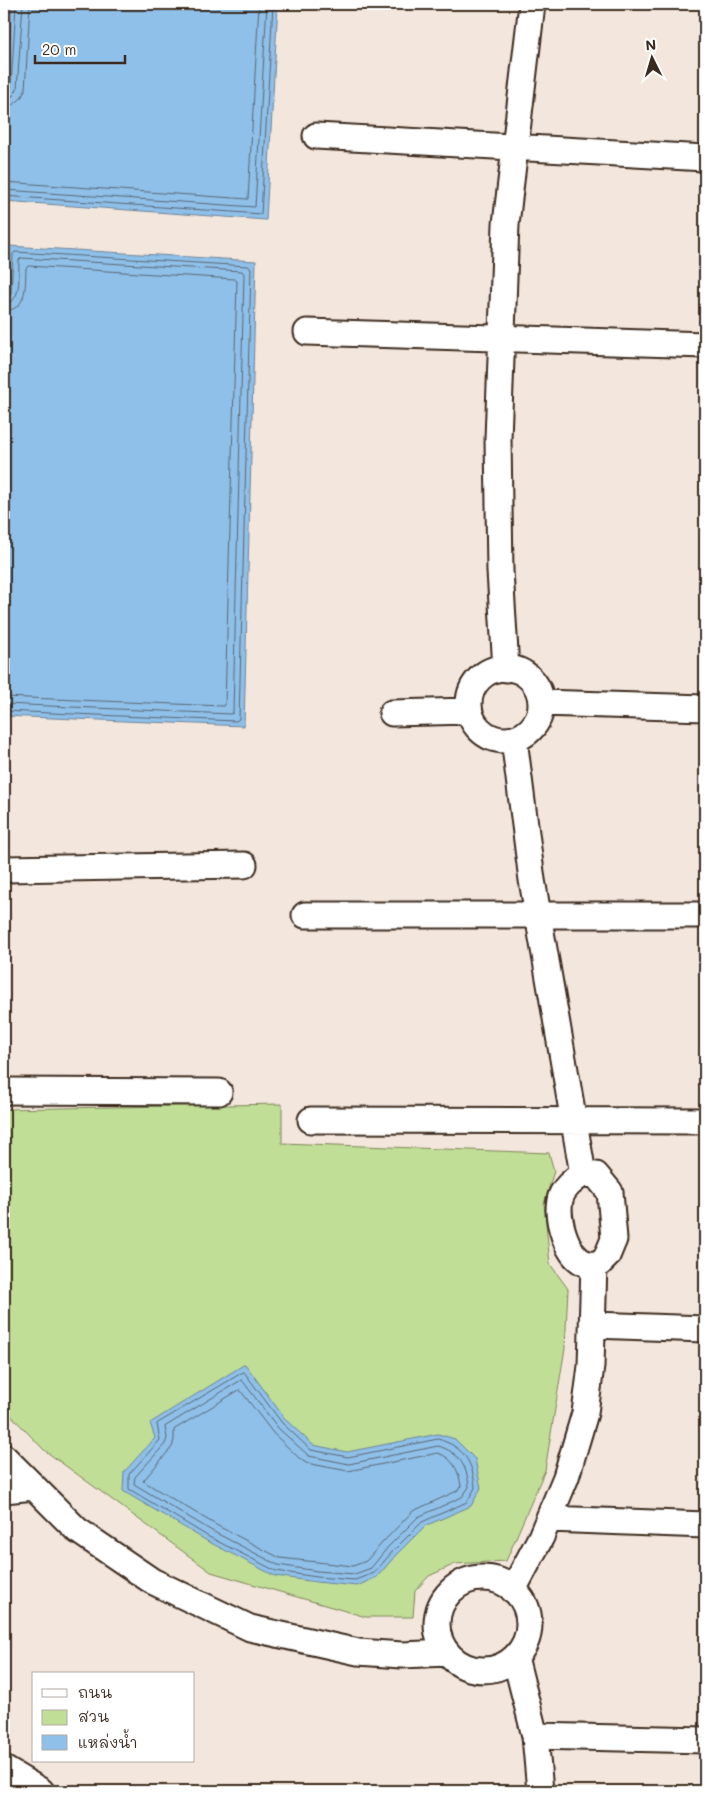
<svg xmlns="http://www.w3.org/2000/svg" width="709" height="1795" viewBox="0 0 709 1795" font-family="Mali,'Playpen Sans Thai',sans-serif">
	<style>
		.green { fill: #c0de96; stroke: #7e845a }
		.water { fill: #8ec0ea; stroke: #6d8498 }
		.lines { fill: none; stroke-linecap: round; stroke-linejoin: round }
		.shore { stroke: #5c6670; stroke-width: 1 }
		.street-casing { stroke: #3b2a1e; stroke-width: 29 }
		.street { stroke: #fff; stroke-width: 25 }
	</style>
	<rect width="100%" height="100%" fill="#f3e6dc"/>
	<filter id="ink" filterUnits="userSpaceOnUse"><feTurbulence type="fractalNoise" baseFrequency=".02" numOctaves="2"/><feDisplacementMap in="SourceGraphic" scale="10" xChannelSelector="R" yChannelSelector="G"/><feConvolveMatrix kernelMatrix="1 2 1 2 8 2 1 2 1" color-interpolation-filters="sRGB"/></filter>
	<g filter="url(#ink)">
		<path class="green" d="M282 1104V1143L549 1153 554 1171 544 1204 550 1264 568 1289 565 1348 545 1470 506 1561 455 1564 429 1576 415 1591 413 1617H366L211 1572 44 1450 4 1408V1109Z"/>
		<path class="water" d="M12 4H278L266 220 4 201V125Z
			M9 246 256 261 244 726 4 716V337Z
			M245 1364 286 1420 313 1445 347 1452 438 1434 455 1439 475 1459 481 1488 471 1506 425 1526 396 1555 377 1577 357 1586 316 1582 275 1576 207 1541 123 1491 124 1472 155 1438 150 1423Z"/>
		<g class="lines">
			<path class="shore" d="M4 92 9 91 11 87 16 4
				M4 99 13 96 17 89 23 4
				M4 106C14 106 21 101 25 90L30 4
				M4 182 248 199 259 4
				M4 190 255 207 267 4
				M4 196 261 214 273 4
				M4 298 8 297 11 293 13 254 15 252 248 266 251 268 239 719 236 721 4 711
				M4 304C23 303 18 275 19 260L21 258 242 271 244 274 233 713 230 714 4 704
				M4 311C28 310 25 286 26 268L28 266 234 279 237 281 225 705 223 706 4 697
				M244 1372 282 1423 311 1450 348 1457 438 1439C464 1447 473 1462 475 1488L467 1502 422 1522 393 1551 374 1573 355 1580 317 1577 276 1571 209 1537 129 1489V1474L160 1440 157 1424Z
				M242 1380 278 1428 309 1456 349 1464 438 1446C459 1452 467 1466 469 1487L462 1497 418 1517 388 1547 371 1568 355 1574 317 1571 278 1565 212 1531 134 1484 135 1477 165 1444 167 1438 165 1427Z
				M240 1390 273 1433 300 1459 306 1463 348 1471 438 1453C453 1458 459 1471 461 1486L457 1491 413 1511 383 1542 366 1561 353 1566 280 1558 216 1525 143 1481 172 1447 174 1440V1430Z"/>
			<g class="street-casing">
				<path id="street" d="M316 136 705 158
					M307 332 705 345
					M469 704a36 36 0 1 1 72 0a36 36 0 1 1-72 0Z
					M506 669 500 571 498 439 506 224 532 4
					M541 703 705 708
					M392 713 469 711
					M514 739 532 880 583 1174
					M4 869 244 865
					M305 915H705
					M4 1091 219 1092
					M311 1120 705 1121
					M583 1174 596 1175 610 1192 614 1239 607 1256 599 1264C596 1264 591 1265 587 1264 567 1258 556 1219 560 1200 562 1189 574 1179 583 1174Z
					M593 1325 705 1329
					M4 1457 77 1530 152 1581 250 1628 358 1652 402 1655 447 1653
					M4 1490 34 1487
					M549 1519 705 1525
					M437 1624a46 46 0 1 1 92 0a46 46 0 1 1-92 0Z
					M513 1590 541 1537 566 1477 585 1413 591 1366 594 1264
					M515 1657 535 1736 540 1791
					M535 1736 705 1740
					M4 1769 41 1791"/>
			</g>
			<use href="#street" class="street"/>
		</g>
	</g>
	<rect width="709" height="1795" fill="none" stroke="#fff" stroke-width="20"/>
	<rect x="10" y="10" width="689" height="1775" fill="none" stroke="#3b2a1e" stroke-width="2" filter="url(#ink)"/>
	<rect x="32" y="1672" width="162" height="90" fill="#ffffff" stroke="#b1aaa5"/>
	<rect x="42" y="1689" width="25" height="8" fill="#ffffff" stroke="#b1aaa5"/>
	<text x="78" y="1698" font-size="15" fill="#3b2a1e">ถนน</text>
	<rect x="42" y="1710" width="25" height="15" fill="#c0de96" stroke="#b1aaa5"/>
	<text x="78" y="1722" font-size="15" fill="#3b2a1e">สวน</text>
	<rect x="42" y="1735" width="25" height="15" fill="#8ec0ea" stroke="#b1aaa5"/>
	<text x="78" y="1748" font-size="15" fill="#3b2a1e">แหล่งน้ำ</text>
	<g transform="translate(652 58) rotate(355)" stroke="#ffffff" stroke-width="4" paint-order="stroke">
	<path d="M0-4L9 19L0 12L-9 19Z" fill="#3b2a1e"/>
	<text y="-8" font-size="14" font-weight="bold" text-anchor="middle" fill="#3b2a1e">N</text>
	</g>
	<path d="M35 55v8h90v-8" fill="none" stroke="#3b2a1e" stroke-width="2.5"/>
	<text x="42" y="55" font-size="15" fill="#3b2a1e" stroke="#ffffff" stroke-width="4" paint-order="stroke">20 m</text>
</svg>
